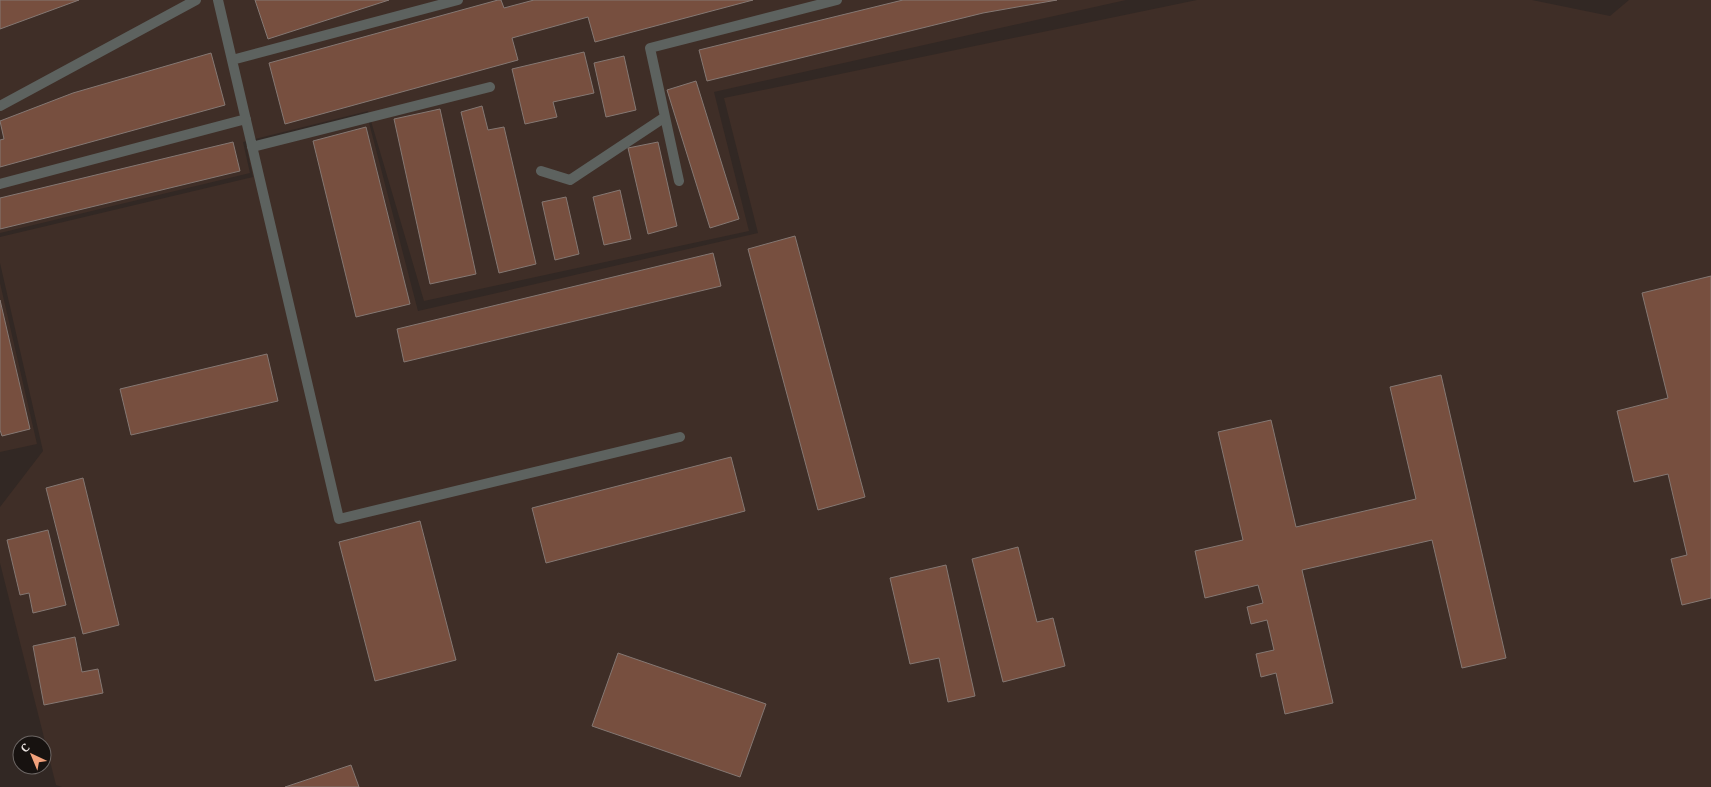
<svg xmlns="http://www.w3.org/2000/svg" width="1711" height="787" viewBox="0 0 1711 787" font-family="'Noto Serif',serif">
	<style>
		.built { fill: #3f2e27 }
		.building { fill: #774f3f; stroke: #857873 }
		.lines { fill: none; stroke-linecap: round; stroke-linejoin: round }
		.minor { stroke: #5d625f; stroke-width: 10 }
	</style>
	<rect width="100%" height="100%" fill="#322824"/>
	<path class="built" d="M0 0H1126L714 92 749 231 424 301 368 111 243 142 250 173 0 233Z
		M1197 0H1532L1610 16 1629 0H1711V787H62L56 785 0 563V507L43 451 0 263V237L253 177 246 145 367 115 418 311 758 233 724 98Z
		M0 283 37 444 0 452Z"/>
	<path class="building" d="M0 0H79L0 29Z
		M255 0H389L268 39Z
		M498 0H501L504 8 534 0H753L595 42 588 17 512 38 518 60 285 124 269 63Z
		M903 0H1057L983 13 707 81 699 50Z
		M584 52 594 93 553 102 557 117 525 124 512 69Z
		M211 53 225 105 0 167V140L4 139 0 121 73 93Z
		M624 56 636 110 606 117 594 63Z
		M696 81 739 219 710 228 667 90Z
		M482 106 488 130 504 127 536 264 499 273 461 112Z
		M440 109 476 274 430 284 394 119Z
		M366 127 410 304 356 317 313 141Z
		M233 142 240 171 0 229V198Z
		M658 142 677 226 648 234 628 148Z
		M620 190 631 239 604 245 593 197Z
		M566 197 579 254 555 260 542 202Z
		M795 236 865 497 818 510 748 249Z
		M713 253 721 286 404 362 397 329Z
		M1711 276V598L1682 605 1671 559 1687 555 1668 474 1634 482 1617 411 1668 398 1642 293Z
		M0 300 30 429 2 436 0 430Z
		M267 354 278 401 131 435 120 389Z
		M1441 375 1506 658 1462 668 1432 540 1302 570 1333 703 1285 714 1276 673 1261 677 1256 654 1274 650 1267 620 1251 624 1247 607 1263 603 1258 585 1205 598 1195 551 1243 540 1218 432 1271 420 1296 527 1416 499 1390 387Z
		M731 457 745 511 546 563 532 508Z
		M83 478 119 625 83 634 46 488Z
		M420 521 456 660 375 681 339 542Z
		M48 530 66 605 33 613 29 593 20 595 7 540Z
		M1018 547 1037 622 1053 618 1065 666 1003 682 972 559Z
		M946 565 975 696 948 702 939 658 910 664 890 578Z
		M75 637 82 672 98 669 103 693 44 705 33 646Z
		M618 653 766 704 740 777 592 726Z
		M351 765 359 787H285Z"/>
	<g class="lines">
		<path class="minor" d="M218 0 339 519 680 437
			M232 60 458 0
			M0 106 196 0
			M252 147 490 87
			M541 171 570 180 665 117
			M679 181 650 48 837 0
			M0 184 246 119"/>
	</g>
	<g transform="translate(32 755) rotate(316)"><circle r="19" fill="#171210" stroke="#6c6664"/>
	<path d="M0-3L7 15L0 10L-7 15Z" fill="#f1a17c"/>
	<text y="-6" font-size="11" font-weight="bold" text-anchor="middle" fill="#ece5e2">С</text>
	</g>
</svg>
